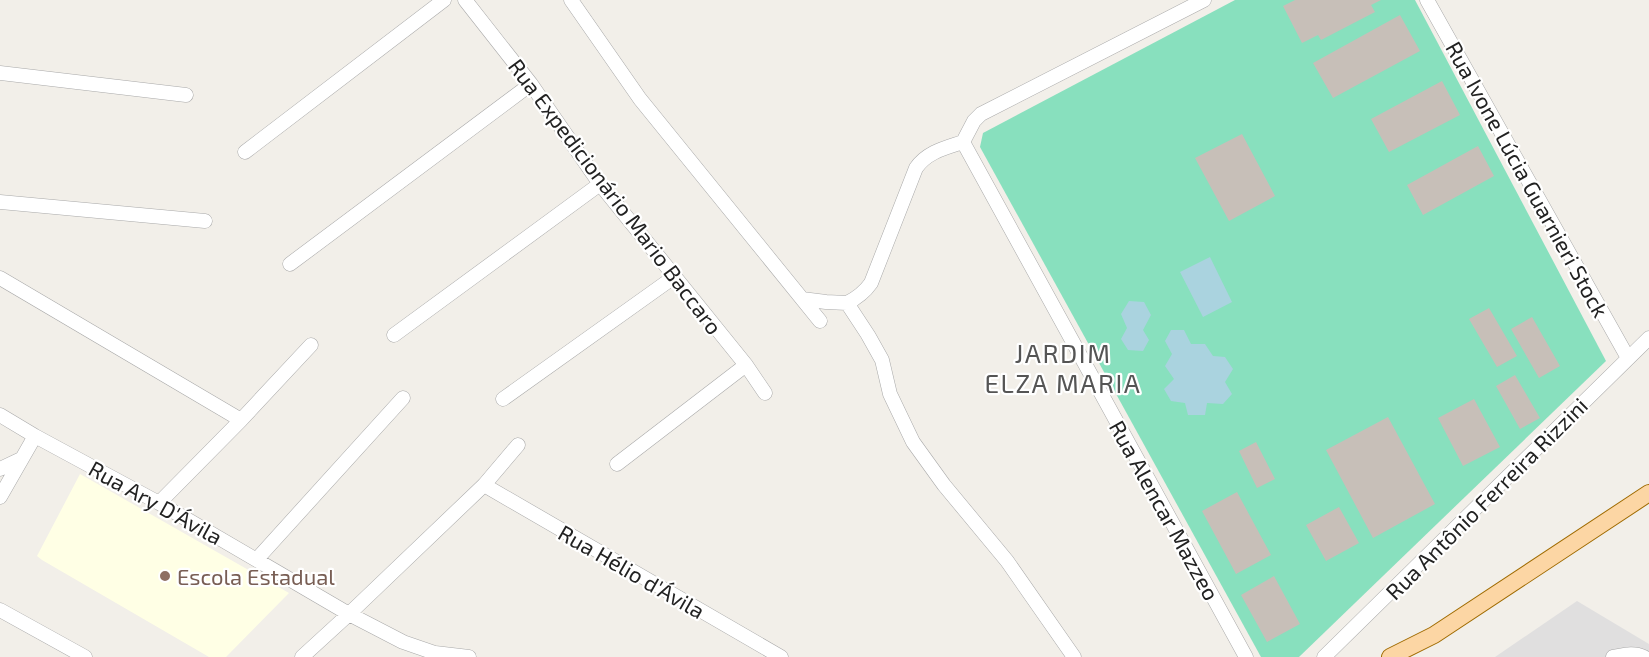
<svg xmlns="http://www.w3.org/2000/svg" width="1649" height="657" viewBox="0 0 1649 657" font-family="'Exo 2',sans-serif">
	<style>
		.residential { fill: #e0dfdf }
		.education { fill: #ffffe5 }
		.pitch { fill: #88e0be }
		.water { fill: #aad3df }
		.building { fill: #c7bfb8 }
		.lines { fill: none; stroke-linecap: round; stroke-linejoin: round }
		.minor-casing { stroke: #a9a9a9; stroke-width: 15 }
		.major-casing { stroke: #a06b00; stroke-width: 18 }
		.minor { stroke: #fff; stroke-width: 14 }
		.major { stroke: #fcd6a4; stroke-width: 16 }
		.education-dot { fill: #8d6e63; stroke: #fff; stroke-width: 2 }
		.labels { text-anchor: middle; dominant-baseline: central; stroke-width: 4.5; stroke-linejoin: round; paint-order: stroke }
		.street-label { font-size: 22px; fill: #222; stroke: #fff }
		.education-label { font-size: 22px; fill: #785e54; stroke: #fff; text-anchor: start }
		.quarter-label { font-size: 26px; letter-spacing: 1.5px; fill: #555; stroke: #fff }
	</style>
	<rect width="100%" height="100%" fill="#f2efe9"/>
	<path class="residential" d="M1577 601 1649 644V657H1495Z"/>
	<path class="education" d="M80 474 289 593 226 657H209L42 560 37 556Z"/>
	<path class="pitch" d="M1235 0H1415L1606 361 1299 657H1261L980 147 983 133Z"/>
	<path class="water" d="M1210 257 1232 302 1203 317 1180 272Z
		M1129 301 1144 302 1151 315 1143 330 1149 340 1143 351 1128 350 1121 339 1127 328 1121 314Z
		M1171 330H1184L1191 344H1205L1213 356 1225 357 1233 369 1225 382 1232 394 1223 404 1207 403 1205 415H1188L1185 403 1171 401 1164 389 1174 379 1165 366 1172 354 1165 341Z"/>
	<path class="building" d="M1295 0H1381L1371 5 1375 12 1321 40 1318 35 1302 43 1283 6Z
		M1400 15 1420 51 1333 98 1313 63Z
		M1442 81 1460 115 1389 152 1371 119Z
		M1242 134 1275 196 1229 221 1195 158Z
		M1478 146 1494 176 1423 215 1407 185Z
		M1489 308 1517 356 1497 367 1469 319Z
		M1532 317 1560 366 1539 378 1511 329Z
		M1515 375 1540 418 1520 429 1496 386Z
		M1474 399 1500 447 1463 466 1438 418Z
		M1388 417 1435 504 1373 538 1326 450Z
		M1256 442 1275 479 1257 488 1239 451Z
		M1237 492 1271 555 1236 574 1202 511Z
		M1339 507 1359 543 1326 561 1306 525Z
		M1274 576 1300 624 1267 642 1241 595Z"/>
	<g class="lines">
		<g class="minor-casing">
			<path id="minor" d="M465 0 531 84 600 184 746 365 765 393
				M571 0 640 99 820 321
				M1427 0 1628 358
				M0 73 186 95
				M963 142 1246 657
				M963 142 974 121 981 114 1204 0
				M245 152 444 0
				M0 202 205 221
				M290 264 531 84
				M0 278 241 420
				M802 299 826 302 847 303 868 335 882 360 890 394 913 442 944 485 1007 561 1074 657
				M847 303C857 298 864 293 871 283L916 168C927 152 945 148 963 142
				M394 335 600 184
				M503 399 674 277
				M0 415 35 436 159 503 349 614 403 642 435 653 437 657
				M617 464 746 365
				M0 469 21 459
				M484 485 781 657
				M0 497 35 436
				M159 503 241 420 311 345
				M257 559 403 398
				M0 610 85 657
				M435 653 469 657
				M302 657 349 614 484 485 518 445
				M1324 657 1649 338
				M1613 657C1624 655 1633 652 1644 657"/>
		</g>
		<g class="major-casing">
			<path id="major" d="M1390 657 1434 635 1649 493"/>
		</g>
		<use href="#minor" class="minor"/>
		<use href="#major" class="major"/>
	</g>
	<circle class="education-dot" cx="165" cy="576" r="6"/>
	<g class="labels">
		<g class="street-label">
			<text transform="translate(1528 179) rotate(61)">Rua Ivone Lúcia Guarnieri Stock</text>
			<text transform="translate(616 196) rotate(53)">Rua Expedicionário Mario Baccaro</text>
			<text transform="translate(1486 498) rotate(-45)">Rua Antônio Ferreira Rizzini</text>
			<text transform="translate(156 502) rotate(29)">Rua Ary D'Ávila</text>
			<text transform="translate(1165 510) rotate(61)">Rua Alencar Mazzeo</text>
			<text transform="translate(632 571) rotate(30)">Rua Hélio d'Ávila</text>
		</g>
		<g class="education-label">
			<text x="177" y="576">Escola Estadual</text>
		</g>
		<g class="quarter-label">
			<text x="1063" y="352">JARDIM<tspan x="1063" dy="30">ELZA MARIA</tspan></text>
		</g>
	</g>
</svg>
